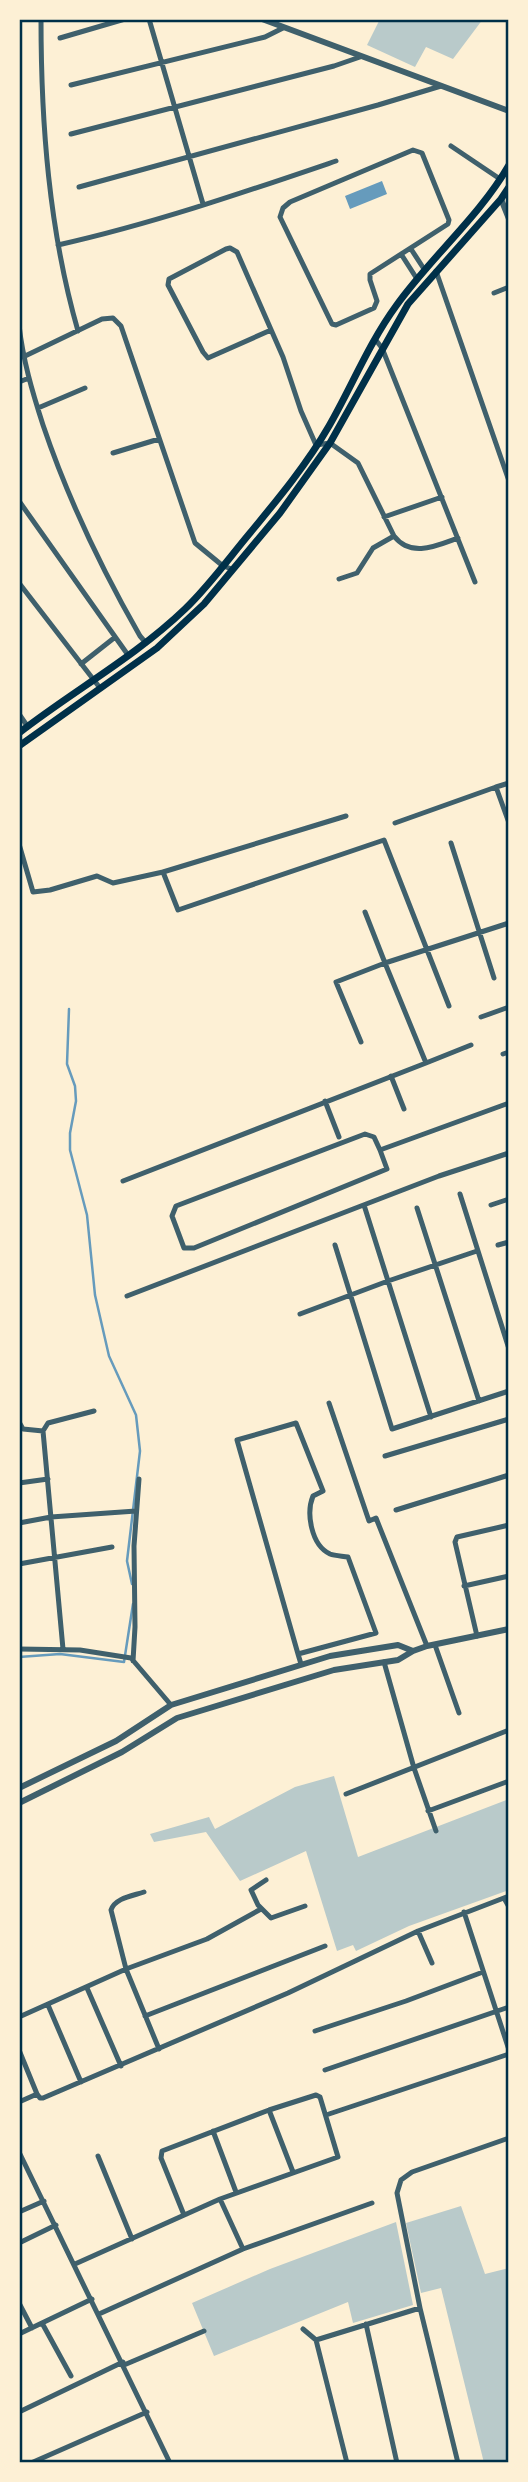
<svg xmlns="http://www.w3.org/2000/svg" width="528" height="2482" viewBox="0 0 528 2482" font-family="Quicksand,sans-serif">
	<style>
		.green { fill: #b9caca }
		.water { fill: #669bbc }
		.lines { fill: none; stroke-linecap: round; stroke-linejoin: round }
		.stream { stroke: #669bbc; stroke-width: 2.5 }
		.minor { stroke: #3f606c; stroke-width: 5 }
		.tertiary { stroke: #3f606c; stroke-width: 6 }
		.secondary { stroke: #003049; stroke-width: 7 }
		.neatline { fill: none; stroke: #003049; stroke-width: 2.5 }
	</style>
	<rect width="100%" height="100%" fill="#fdf0d5"/>
	<path class="green" d="M380 19H483L453 59 426 47 415 67 367 45Z
		M334 1776 358 1857 509 1799V1890L409 1926 356 1951 353 1945 337 1951 306 1851 240 1881 206 1832 154 1842 150 1834 209 1817 215 1829 295 1787Z
		M461 2206 485 2274 509 2268V2463H484L441 2288 421 2293 406 2223Z
		M396 2222 413 2305 353 2323 348 2302 214 2356 192 2303 270 2269Z"/>
	<path class="water" d="M382 181 387 194 350 209 345 196Z"/>
	<g class="lines">
		<path class="stream" d="M69 1009 67 1064 75 1086 76 1101 70 1133V1150L87 1215 95 1295 109 1356 136 1415 140 1451 127 1561 132 1584
			M19 1657 60 1654 124 1662 133 1604"/>
		<path class="minor" d="M41 19C41 124 49 230 78 331
			M149 19 203 204
			M60 38 125 19
			M71 85 265 37 283 28
			M71 134 334 66 360 57
			M451 146 500 179
			M413 150 422 153 449 220 448 224 370 274V280L377 301 374 308 336 325 332 324 280 217 283 208 290 202Z
			M79 187 378 105 441 86
			M58 245C152 224 245 192 336 161
			M411 249 424 269
			M401 254 417 279
			M436 271 509 481
			M494 293 509 287
			M19 325C23 360 32 391 43 425 68 499 101 568 140 636L146 643
			M271 330 208 358 203 352 168 285 169 279 226 249 230 248 237 252 283 357 301 411 316 445 330 443 358 463 394 536C411 558 436 546 458 538
			M375 339 382 348 475 582
			M23 357 102 319 113 318 121 326 195 543 223 566 232 569
			M19 382 29 378
			M38 408 85 388
			M113 453 159 439
			M19 501 128 655
			M384 517 442 497
			M339 579 357 573 373 548 394 536
			M19 583 100 688
			M81 664 114 638
			M19 714 28 727
			M496 787 509 783
			M346 816 163 872 178 910 384 840 449 1006
			M395 823 496 787 509 823
			M451 843 494 978
			M19 844 33 892 50 890 97 876 113 883 163 872
			M481 1017 509 1007
			M361 1042 336 982 385 963 365 912
			M503 1054 509 1052
			M426 1063 471 1045
			M391 1076 404 1109
			M325 1101 339 1137
			M380 1150 374 1137 365 1134 176 1206 172 1216 184 1248H194L387 1169 380 1150 509 1103
			M123 1181 426 1063 385 963 509 923
			M460 1194 509 1349
			M364 1205 388 1281 477 1251
			M491 1205 509 1199
			M417 1208 479 1401
			M335 1245 392 1429 509 1391
			M498 1245 509 1242
			M127 1296 439 1176 509 1153
			M300 1314 388 1281 431 1417
			M329 1403 369 1521 376 1518 427 1646
			M19 1422 23 1429 43 1431
			M43 1431 63 1649
			M43 1431 48 1423 94 1411
			M385 1456 509 1419
			M19 1483 48 1479
			M396 1510 509 1475
			M19 1523 51 1517 136 1511
			M19 1564 112 1547
			M464 1586 509 1576
			M477 1636 455 1542 457 1537 509 1525
			M435 1645 459 1713
			M19 1649 80 1650 131 1658 171 1705
			M298 1654 376 1633 348 1557C343 1556 335 1556 330 1554 311 1545 306 1513 313 1496L323 1491 296 1423 237 1440 298 1654 301 1664
			M133 1661 135 1627 134 1546 139 1479
			M384 1662 414 1768 436 1831
			M346 1794 509 1730
			M428 1811 509 1781
			M266 1880 251 1890 258 1905 271 1918 305 1906
			M144 1892C132 1896 115 1898 111 1910L126 1969 159 2049
			M504 1898 509 1907
			M464 1912 509 2050
			M418 1931 432 1963
			M87 1988 121 2066
			M48 2005 81 2082
			M145 2016 325 1946
			M19 2017 126 1969 207 1939 261 1909
			M315 2031 406 2001 483 1972
			M19 2050 37 2094 40 2098H43L288 1993 418 1931 509 1896
			M325 2070 509 2007
			M19 2102 37 2094
			M269 2110 293 2172
			M329 2114 509 2054
			M213 2131 236 2192
			M19 2152 170 2463
			M98 2156 132 2239
			M220 2199 243 2249
			M19 2212 44 2201
			M19 2243 56 2225
			M75 2264 220 2199 338 2157 320 2097 316 2095 269 2110 162 2151 161 2158 184 2215
			M19 2303 32 2328
			M99 2314 243 2249 372 2203
			M42 2323 71 2376
			M366 2324 397 2463
			M303 2329 316 2340 347 2463
			M19 2334 92 2299
			M316 2340 420 2308
			M124 2365 204 2331
			M19 2412 123 2362
			M31 2463 147 2412
			M458 2463 420 2308 397 2193 401 2180 412 2172 509 2138"/>
		<path class="tertiary" d="M262 19 509 111
			M501 199 509 219
			M19 1788 116 1741 171 1705 330 1656 398 1645 413 1651
			M19 1803 122 1752 177 1718 334 1670 398 1660 413 1651 427 1646 509 1629"/>
		<path class="secondary" d="M19 733C73 691 135 657 185 609 209 586 229 558 250 533 278 499 307 464 329 426 352 386 369 343 396 306 431 257 479 217 509 165
			M19 746 157 648 204 604 280 513 330 443 408 304 501 199 509 187"/>
	</g>
	<rect width="528" height="2482" fill="none" stroke="#fdf0d5" stroke-width="42"/>
	<rect x="21" y="21" width="486" height="2440" class="neatline"/>
</svg>
